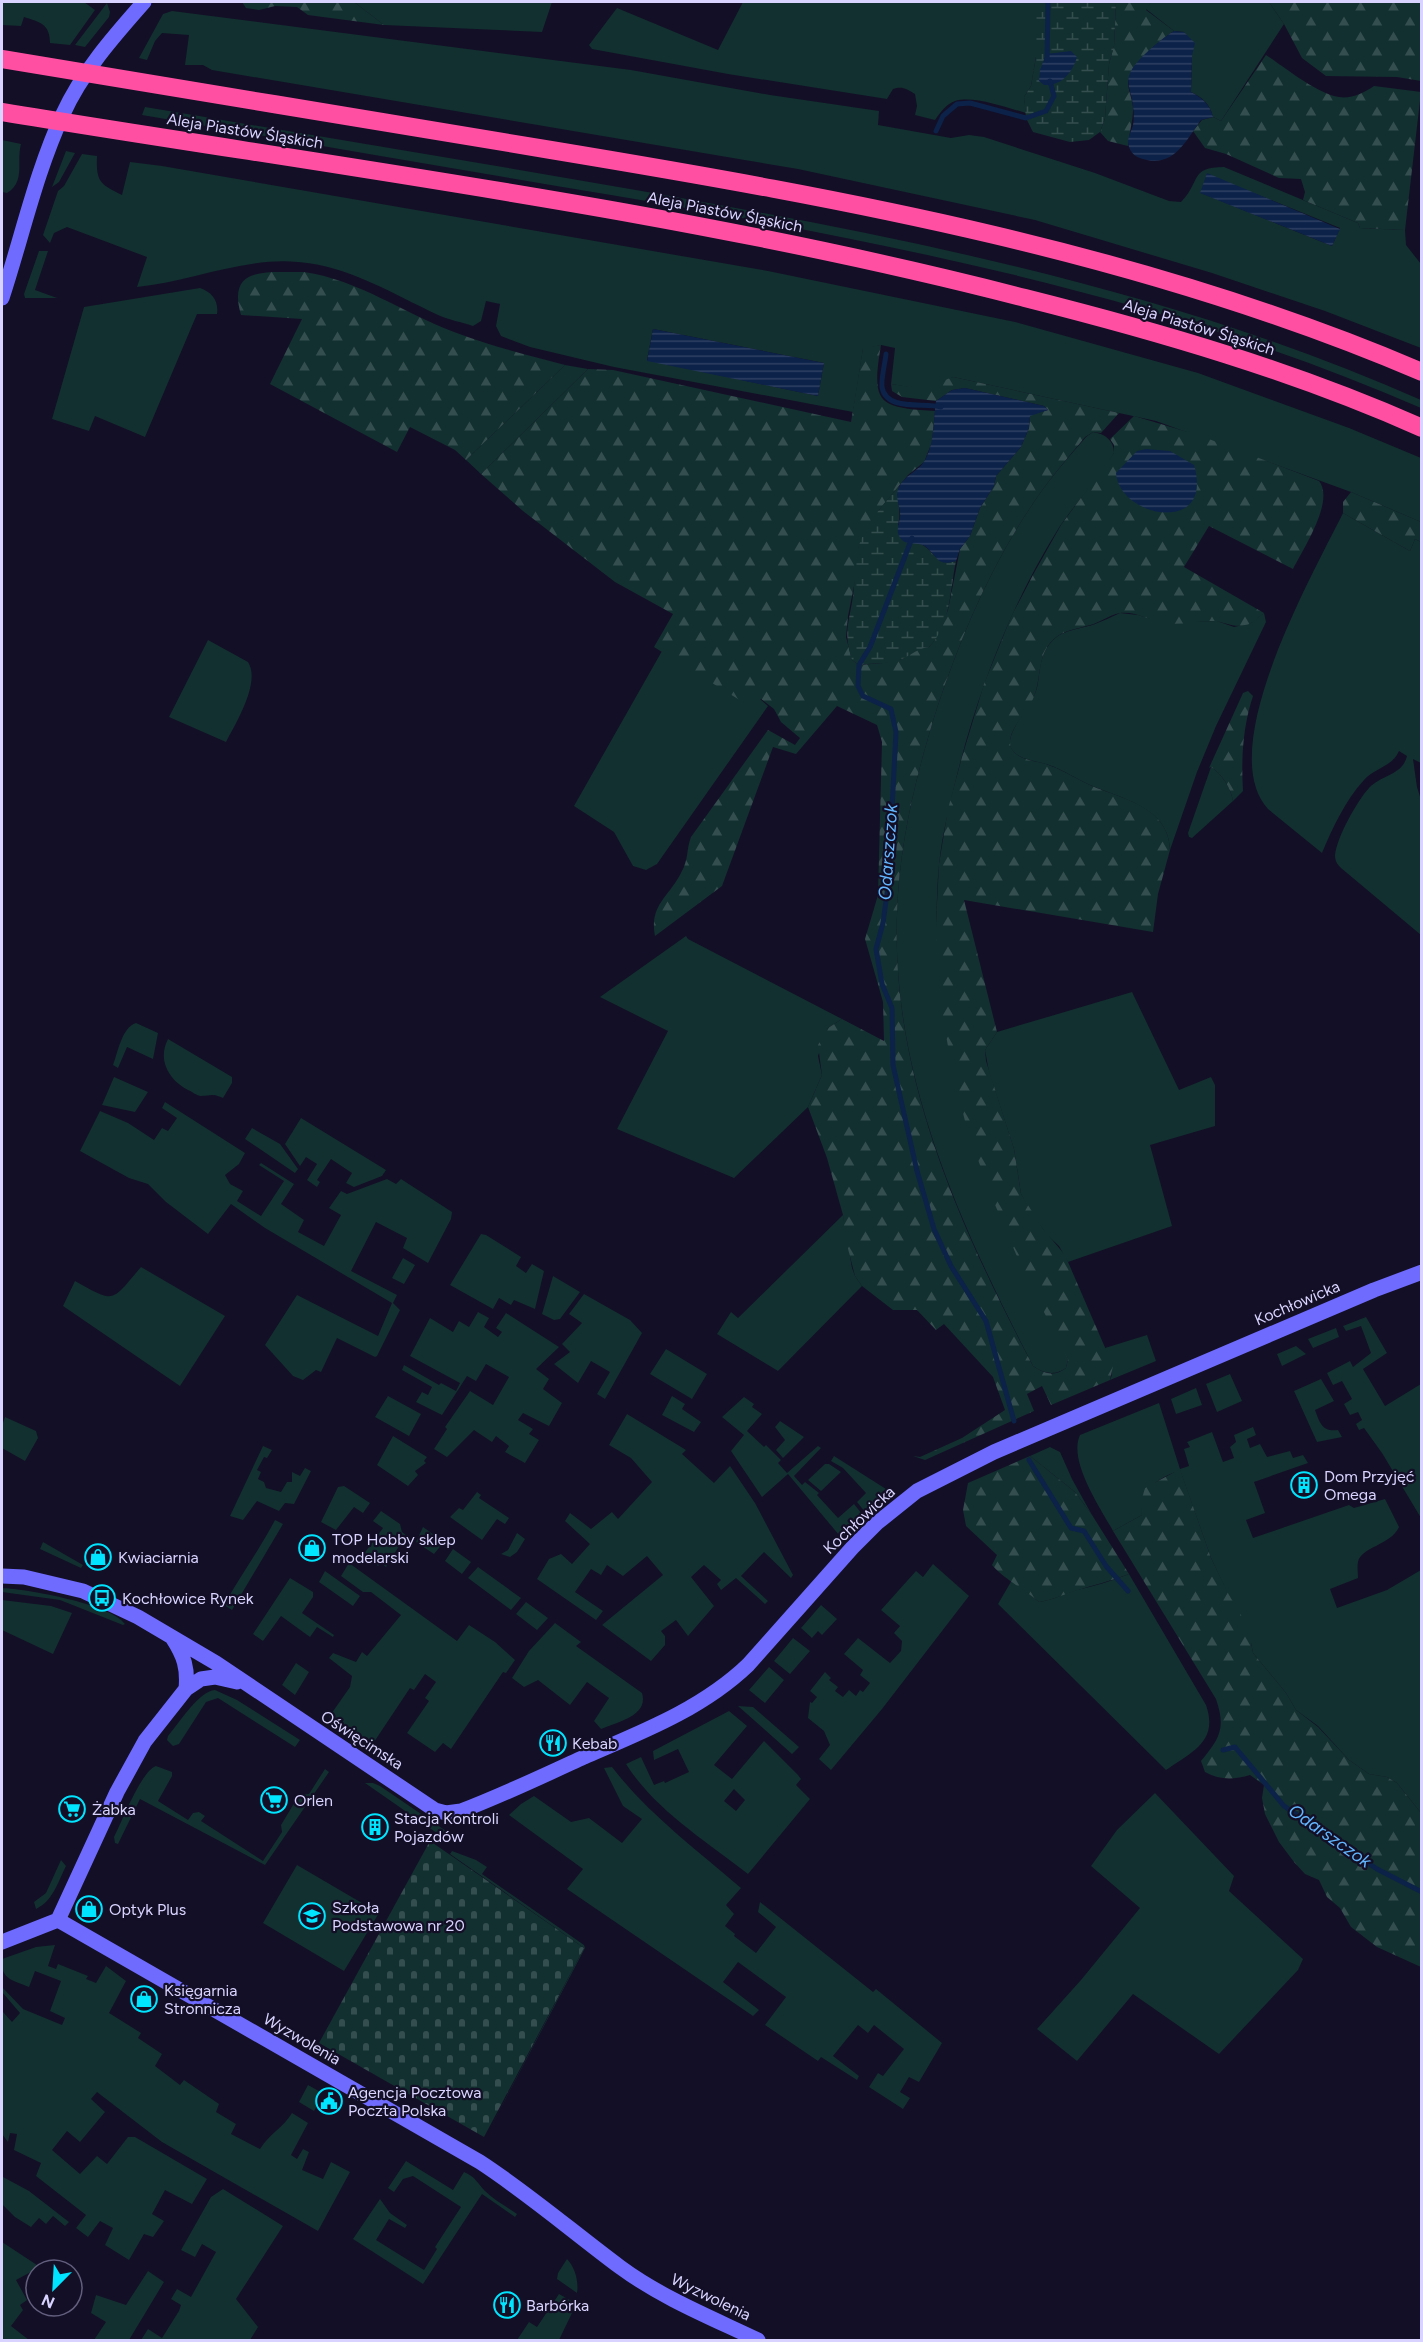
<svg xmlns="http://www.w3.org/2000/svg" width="1423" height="2342" viewBox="0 0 1423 2342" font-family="Figtree,sans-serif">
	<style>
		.green { fill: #12302f; fill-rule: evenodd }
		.forest { fill: url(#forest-firs) }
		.wetland { fill: url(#wetland-marsh) }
		.cemetery { fill: url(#cemetery-stones) }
		.water { fill: url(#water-rules) }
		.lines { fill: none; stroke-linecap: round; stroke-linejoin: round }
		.stream { stroke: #0c2248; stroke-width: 5 }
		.secondary { stroke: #6f6bff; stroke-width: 15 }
		.highway { stroke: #ff4fa3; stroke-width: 18 }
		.labels { text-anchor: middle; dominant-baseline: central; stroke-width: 4.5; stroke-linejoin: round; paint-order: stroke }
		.street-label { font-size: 16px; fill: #d9d4ff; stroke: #130f26 }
		.poi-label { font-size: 16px; fill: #d9d4ff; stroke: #130f26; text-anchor: start }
		.water-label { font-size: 18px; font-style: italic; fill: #62b6ff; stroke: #130f26 }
	</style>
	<defs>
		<pattern id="forest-firs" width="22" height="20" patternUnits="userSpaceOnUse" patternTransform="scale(1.5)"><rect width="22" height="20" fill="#12302f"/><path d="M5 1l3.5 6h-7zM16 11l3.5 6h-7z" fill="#344d4e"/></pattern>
		<pattern id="wetland-marsh" width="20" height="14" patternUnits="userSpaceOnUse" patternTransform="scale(1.5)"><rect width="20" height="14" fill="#12302f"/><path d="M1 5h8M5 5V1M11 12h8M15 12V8" fill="none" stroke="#344d4e"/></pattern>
		<pattern id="cemetery-stones" width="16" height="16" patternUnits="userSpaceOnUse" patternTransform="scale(1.5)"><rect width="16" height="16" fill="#12302f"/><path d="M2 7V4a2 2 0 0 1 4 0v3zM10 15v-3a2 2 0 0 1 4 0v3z" fill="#344d4e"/></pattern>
		<pattern id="water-rules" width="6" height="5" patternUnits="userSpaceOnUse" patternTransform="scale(1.5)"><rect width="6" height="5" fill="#0c2248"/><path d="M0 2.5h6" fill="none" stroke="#2f4163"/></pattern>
	</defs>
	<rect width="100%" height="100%" fill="#130f26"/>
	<path class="green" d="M2 2H84L95 10 70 45 50 43C50 24 40 22 24 17L21 26 2 25Z
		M354 2H552L542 32 384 25Z
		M743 2H1036V57L1031 86 1024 97 1026 113C1008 108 973 95 955 101 946 104 940 113 935 120L915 115 917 106 915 94C907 89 902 86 893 89L887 99 728 74 592 49 589 45 617 8 718 50Z
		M1151 2H1269L1284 24 1221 121 1213 117C1210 104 1203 98 1191 92L1192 56 1184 32 1174 31 1146 9Z
		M107 3 110 12 109 17 85 47 75 45Z
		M172 11 631 70 770 95 879 111 878 125 951 138 969 135 984 137 1095 173 1169 201 1181 202C1201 182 1189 167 1224 167L1358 223 1360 228 1405 230 1406 245 1421 264V348L1325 311 1212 273 1035 220 798 169 212 70 203 65H185L189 35 162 33 155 41 147 60 139 58 163 14ZM1207 174 1340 228 1332 246 1201 193Z
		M145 107C317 136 488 164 659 194 918 240 1180 293 1421 400V408C1165 296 886 242 611 195 455 169 298 142 142 115Z
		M2 140 21 144C16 162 26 181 7 193L2 192Z
		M66 151 75 153 59 182 52 187Z
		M82 154 97 156C96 182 100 184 122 195L130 162 162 166 768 271 1015 322 1198 373 1349 428 1421 458V522L1351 492 1156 421 953 377 930 387 914 388 891 384 895 348 881 345 863 349 853 412 614 367 530 347 501 336 496 326 500 304 486 301 481 321 473 326C461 322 449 320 438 315 393 294 349 266 298 262 244 257 190 282 137 287L147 257 67 227 54 233 50 243 43 235 58 191 64 186ZM653 329 824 363 818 396 647 360Z
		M39 251H48L35 290 57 298H25L24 294Z
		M200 288C212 292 219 301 217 314H197L145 437 95 416 89 431 52 419 84 307Z
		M565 365 588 369 481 474 466 460Z
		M1093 432C1105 434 1114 440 1114 453 1099 479 1077 501 1060 526 1012 602 979 688 957 775 950 804 942 834 939 865 937 884 937 904 936 924L1068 1359 1066 1368C1055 1376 1044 1374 1033 1366 961 1226 891 1076 897 914 899 844 916 775 937 708 960 639 989 569 1030 508 1046 483 1066 460 1086 437Z
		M1343 513 1410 551 1415 539 1421 542V763L1413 759 1417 787 1422 803 1421 935 1341 868C1337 864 1335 861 1335 855 1337 837 1357 801 1369 788 1382 774 1402 776 1407 756L1399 751C1393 766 1375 768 1364 780 1345 801 1333 827 1322 853L1268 809C1213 749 1313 574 1343 513Z
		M1120 613 1138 615 1162 622 1217 621 1234 627 1251 623 1264 613 1266 622 1216 726 1197 772 1170 850C1169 807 1122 799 1090 785 1076 779 1064 770 1049 765 1038 761 1013 760 1010 745 1008 731 1028 708 1034 696 1040 684 1038 668 1043 656 1054 629 1071 632 1095 624 1103 621 1111 617 1120 613Z
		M208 640 248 662C261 682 236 723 226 742L169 717Z
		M662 651 760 699 768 706 657 864 646 870 633 866 614 832 574 806Z
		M1211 767C1222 774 1231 788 1233 801L1192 838 1189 837 1188 833Z
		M686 936 688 939 842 1019 828 1028 818 1056 822 1075 808 1107 734 1178 617 1129 668 1031 600 997Z
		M1132 992 1179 1090 1211 1077 1215 1085V1126L1150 1145 1172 1226 1068 1262 1059 1246 1047 1235 1031 1212 1021 1194 1014 1149 989 1072 985 1050 997 1032Z
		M136 1023 158 1033 153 1059 127 1047 118 1068 113 1065C118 1052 122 1027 136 1023Z
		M168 1039 232 1077V1083L223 1098C210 1093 213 1096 201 1096 197 1096 191 1091 188 1090 169 1080 157 1060 168 1039Z
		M114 1077 148 1092 135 1112 102 1105Z
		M165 1102 245 1153 239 1164 225 1175 230 1184 243 1191 237 1201 261 1216 284 1181 259 1165 261 1163 294 1184 281 1204 304 1220 298 1232 324 1246 341 1215 329 1208 341 1191 347 1194 387 1179 396 1184 401 1179 452 1212 451 1219 428 1263 403 1248 407 1238 376 1222 351 1271 397 1295 393 1303 400 1310 377 1356 375 1357 337 1338 321 1372 316 1370 303 1380 293 1376 265 1345 297 1295 378 1336 392 1303 265 1228 231 1204 208 1234 166 1202 148 1184 129 1178 80 1151 100 1111 128 1123 154 1140 162 1128 168 1131 177 1118 162 1108Z
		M301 1118 386 1170 382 1176 354 1187 346 1183 352 1173 331 1159 317 1180 320 1182 317 1187 307 1180 317 1164 306 1157 300 1166 285 1144Z
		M252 1128 280 1144 298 1169 295 1173 245 1139Z
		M843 1215 852 1268 855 1276 862 1286 778 1371 717 1334 731 1312 738 1318Z
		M481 1234 486 1235 521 1257 516 1266 526 1273 532 1264 544 1271 535 1309 514 1300 511 1305 499 1298 493 1309 450 1285Z
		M403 1258 415 1265 404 1284 392 1278Z
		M141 1267 225 1316 180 1386 63 1306 75 1281C116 1304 111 1302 141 1267Z
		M553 1276 580 1292 560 1319 554 1320 542 1314Z
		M584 1294 630 1320 642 1333 605 1399 597 1394 610 1372 591 1361 578 1383 554 1364 570 1352 562 1344 582 1323 569 1314Z
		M478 1312 489 1318 484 1327 498 1337 502 1332 496 1328 506 1313 559 1347 536 1369 549 1379 543 1389 562 1403 549 1426 523 1413 518 1420 533 1429 529 1434 539 1440 525 1463 505 1452 509 1446 496 1436 492 1442 474 1430 447 1457 434 1449 447 1429 445 1427 470 1391 493 1405 509 1377 486 1364 476 1381 467 1376 442 1415 416 1402 422 1392 428 1395 432 1387 402 1370 404 1365 439 1385 441 1383 456 1391 460 1383 410 1356 430 1318 453 1332 459 1321 469 1327Z
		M1366 1317 1387 1353 1363 1369 1385 1406 1421 1384V1518L1382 1453 1364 1428 1359 1430 1356 1424 1362 1420 1358 1412 1350 1415 1344 1404 1352 1399 1342 1381 1333 1385 1327 1373 1350 1361 1353 1367 1371 1353 1361 1326 1346 1331 1343 1326Z
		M1336 1328 1339 1337 1313 1348 1308 1339Z
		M1147 1335 1156 1361 1110 1380C1116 1369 1107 1358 1105 1348Z
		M1296 1346 1306 1354 1282 1366 1277 1354Z
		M666 1349 707 1374 692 1399 650 1374Z
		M1230 1374 1242 1401 1217 1412 1206 1384Z
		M1321 1379 1334 1401 1315 1410C1320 1423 1322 1432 1338 1430L1342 1437 1317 1442 1294 1391Z
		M1196 1388 1202 1405 1176 1414 1171 1399Z
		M388 1396 421 1414 409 1436 375 1417Z
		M672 1396 685 1404 682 1409 701 1422 694 1432 662 1415Z
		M744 1397 754 1404 752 1407 762 1414 747 1431 764 1447 766 1445 781 1460 778 1463 787 1473 818 1446 821 1448 794 1476 802 1485 805 1482 819 1493 817 1495 838 1518 854 1504 862 1514 839 1535 788 1474 762 1497 731 1451 744 1435 722 1417Z
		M1159 1403 1180 1469 1189 1466 1184 1449 1190 1447 1187 1442 1212 1432 1223 1462 1234 1458 1230 1447 1236 1442 1234 1435 1253 1427 1256 1435 1247 1439 1250 1448 1260 1444 1267 1457 1290 1451 1293 1458 1303 1455 1308 1463 1254 1482 1265 1513 1246 1520 1253 1538 1349 1505 1354 1508 1385 1499 1399 1527C1391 1545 1361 1547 1358 1562 1357 1567 1358 1573 1358 1578L1330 1589 1337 1608 1387 1590 1421 1570V1813L1397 1783 1387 1777 1369 1774 1349 1760 1318 1726 1296 1710 1286 1693 1253 1653 1251 1643 1211 1558 1180 1470C1157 1479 1141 1488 1142 1515L1113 1531C1100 1507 1068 1461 1080 1435Z
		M627 1414 686 1450 682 1454 714 1483 730 1466 755 1503 793 1575 791 1578 764 1552 741 1576 768 1601 765 1604 736 1578 721 1590 717 1584 721 1580 704 1565 691 1577 714 1606 688 1636 676 1620 661 1631 665 1636V1645L651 1661 602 1625 663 1575 647 1556 623 1576 607 1565 601 1575 591 1569 575 1592 603 1611 596 1620 537 1579 549 1559 561 1554 572 1564 590 1544 565 1521 570 1513 591 1529 612 1512 618 1519 652 1482 631 1458 609 1445Z
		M5 1417 36 1431 38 1438 25 1461 2 1448V1426Z
		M780 1421 804 1437 783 1458 776 1450 785 1440 775 1427Z
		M393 1436 427 1457 424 1461 426 1463 415 1471 418 1475 408 1486 377 1465Z
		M263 1446 272 1450 267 1458 264 1457 257 1470 261 1472 258 1479 264 1482 266 1488 281 1492 287 1482H292V1472L300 1476 305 1468 311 1471 294 1504 285 1503 279 1511 257 1501 243 1520 230 1516Z
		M1050 1447 1060 1452 1072 1479 1092 1515 1075 1492 1030 1456Z
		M834 1456 886 1489 865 1512 857 1502 866 1493 843 1468 831 1461Z
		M825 1464H829L841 1472 821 1491 808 1480Z
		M344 1486 370 1503 363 1513 354 1507 336 1530 321 1522 338 1487Z
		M477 1492 481 1495 479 1498 509 1518 505 1524 497 1519 482 1540 450 1517 459 1508 463 1510Z
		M381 1511 400 1524 402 1532 406 1535 386 1567 381 1563 378 1566 363 1555 383 1528 373 1521Z
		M275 1520 283 1524 232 1610 224 1605C240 1576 260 1549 275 1520Z
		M423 1527 444 1542 434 1554 416 1542Z
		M517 1533 525 1539 517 1552 510 1557 501 1554 508 1550Z
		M43 1542 83 1565 81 1568 40 1549Z
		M453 1549 471 1562 462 1574 445 1561Z
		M349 1563 457 1641 469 1625 495 1642 515 1660 506 1673 503 1672 451 1749 443 1743 435 1752 407 1733 429 1701 425 1698 436 1682 425 1674 414 1690 410 1688 372 1745 329 1717 350 1687 352 1676 329 1658 333 1653 356 1662 362 1652 367 1656 401 1615 371 1592H363L341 1576Z
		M933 1564 969 1596 882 1709 831 1770 819 1759 830 1745 824 1731 808 1718 810 1702 812 1703 817 1697 810 1691 825 1672 831 1678 829 1680 838 1687 835 1691 843 1697 849 1690 856 1696 860 1690 863 1692 870 1683 860 1675 863 1670 844 1654 858 1638 890 1663 901 1651 902 1641 894 1633 900 1626 881 1610 916 1571 923 1577Z
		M478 1567 521 1598 511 1610 468 1578Z
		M325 1571 360 1596 353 1606 319 1582Z
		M1129 1574 1206 1705C1219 1742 1191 1752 1166 1770L998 1604 1012 1580 1039 1602C1053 1600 1063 1594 1077 1590 1095 1586 1111 1581 1129 1574Z
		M290 1578 313 1592V1597L302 1613 334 1635 333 1637 317 1627 310 1637 281 1616 263 1641 253 1634Z
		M2 1588C27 1589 111 1604 125 1624L123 1625 60 1600 2 1592Z
		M2 1600 51 1606 72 1613 53 1654 2 1630Z
		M526 1602 548 1618 537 1630 516 1614Z
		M821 1605 837 1619 822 1635 818 1631 812 1638 801 1628Z
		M555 1623 581 1642 576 1646 642 1693C649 1716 617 1722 601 1729L594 1721 609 1698 587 1682 570 1705 538 1680 524 1687 512 1678 529 1651Z
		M793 1638 810 1651 790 1674 774 1661Z
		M296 1663 309 1672 295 1695 282 1685Z
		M769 1667 784 1680 765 1703 749 1690Z
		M215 1690 237 1700 300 1740 295 1747 218 1698 206 1702 179 1744 173 1746 167 1740 168 1736C179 1723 199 1691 215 1690Z
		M738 1706 753 1707 799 1747 792 1754Z
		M729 1711 747 1726 714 1765 732 1779 764 1741 798 1775 801 1779 796 1785 810 1799 748 1874C706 1841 655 1810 626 1764L641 1757 654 1785 664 1781 665 1783 689 1772 678 1749 654 1760 653 1751ZM734 1789 745 1800 736 1811 724 1801Z
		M156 1766 172 1772V1776L158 1801 188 1820 193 1813 199 1812 205 1816 201 1821 263 1861 282 1832 281 1825 299 1795 309 1794 325 1769 329 1772 265 1865 140 1799 118 1844 115 1843 114 1837C122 1822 141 1771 156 1766Z
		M612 1767C648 1814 696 1849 741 1888L726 1905 734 1914 725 1926 735 1934 734 1936 756 1953 776 1927 758 1912 760 1902 873 1992 876 1989 942 2043 919 2082 909 2077 900 2092 910 2098 903 2109 869 2087 878 2073 883 2076 904 2049 874 2025 868 2033 858 2025 833 2056 859 2076 857 2080 821 2057 818 2061 765 2025 786 1997 738 1962 723 1982 759 2010 753 2016 567 1889 583 1869 509 1815 521 1804 534 1796 571 1822 589 1818 622 1843 642 1819 623 1806 604 1768Z
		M365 1783H373L380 1786 449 1833 444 1838Z
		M1155 1793 1234 1876 1229 1891 1303 1959 1298 1970 1219 2054 1133 1994 1077 2061 1037 2029 1081 1980 1140 1908 1091 1866 1117 1830Z
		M452 1851 476 1860 487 1867 482 1874 584 1945 585 1948 485 2138 584 1948 450 1854Z
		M61 1860 66 1866C58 1882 53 1901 36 1909L34 1902 46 1893Z
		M297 1865 379 1913 344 1971 263 1923Z
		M55 1945 48 1966 56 1969 58 1964 88 1976 86 1979 96 1983 106 1966 126 1981 109 2013 141 2033 138 2038 162 2054 155 2066 180 2085 184 2080 219 2104 216 2112 236 2124 231 2134 260 2149C270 2133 282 2129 292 2113L308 2123 291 2155 297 2159 303 2149 309 2152 302 2170 323 2179 331 2162 350 2172 318 2231 162 2142 97 2092 91 2099 105 2112 80 2142 67 2131 52 2150 80 2174 97 2156 107 2164 128 2137H135L207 2179 192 2204 165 2190 152 2214 164 2221 153 2237 144 2234 129 2260 105 2245 113 2228 100 2221 88 2237 76 2228 86 2215 36 2176 41 2163 14 2150 17 2134 10 2133 8 2142 2 2134V2014L3 2012 12 2022 20 2013 2 1992V1987L23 2009 62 2025 65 2018 50 2011 61 1981 35 1971 29 1987C11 1979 1 1980 2 1959L36 1947Z
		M308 2085 324 2094 314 2111 299 2102Z
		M406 2161 453 2190 464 2172C476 2177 477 2183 485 2191 494 2200 507 2207 517 2214L515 2217 482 2194 423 2284 353 2239 380 2199 390 2213 407 2225 405 2228 389 2219 376 2240 424 2270 437 2249 435 2247 461 2207 413 2176 403 2179 394 2192 388 2188Z
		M3 2177 29 2191 69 2222 65 2226 53 2216 46 2224 39 2218 31 2227 15 2217 2 2204Z
		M223 2189 283 2226 236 2299 258 2327 250 2340H141L148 2329 162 2338 179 2311 181 2305 171 2299 177 2289 191 2297 216 2252 202 2244 195 2257 181 2250 211 2197Z
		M2 2242 40 2267 16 2280 27 2300 20 2305 23 2310 11 2326 29 2340H2Z
		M567 2259C575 2267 579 2282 577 2293L557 2279 558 2273Z
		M148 2271 164 2282 129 2340H94L106 2322 91 2313 96 2295 126 2305Z
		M559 2294 575 2303 572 2313 559 2340H517L529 2322 537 2327Z"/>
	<path class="forest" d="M242 2H354L384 25 308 15 297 7 275 6 259 10 246 8Z
		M1116 2H1151L1146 10 1174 31C1160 40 1130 64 1128 82 1128 91 1133 100 1133 109 1133 122 1129 133 1128 146L1108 141 1100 132 1105 118 1109 64 1114 46Z
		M1269 2H1421V81L1397 77 1326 76 1302 58 1284 24Z
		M1266 55C1286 68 1316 93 1339 97 1351 99 1364 93 1374 86L1421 92 1405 230 1360 228 1358 223 1303 200 1305 192 1301 179 1279 178 1226 154 1205 148 1193 131 1202 120 1213 117 1221 121Z
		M304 272C359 280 403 313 454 332 490 346 528 355 565 365L466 460 455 450 410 427 397 452 270 384 302 319 241 315C226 264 270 273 304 272Z
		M881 345C871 404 878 408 935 411L932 442 924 462 908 475 879 510 859 546 855 571V581L848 616 846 637 852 660 859 665 883 663 902 659 917 649 929 647 935 640 948 610 960 549 970 536 980 508 994 486 996 476 1021 447 1029 428 1030 415 1048 410 1044 406 965 388 952 390 936 401 902 397 892 391 891 384C925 389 922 388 953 377L1119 413 1101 433 1093 432 1085 437C1066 460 1046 483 1030 508 989 569 960 639 937 708 916 775 899 844 897 914 891 1076 960 1227 1033 1366 1045 1374 1054 1377 1066 1368L1068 1359 1024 1273 993 1200 968 1133 953 1073 939 998 936 924 939 864 948 809 962 757 984 684 1011 617 1034 573 1061 525 1114 453V445L1110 439 1134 416 1201 436 1319 481C1335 501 1303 549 1293 569L1209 526 1184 567 1264 613C1258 618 1253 624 1245 625 1234 628 1225 622 1214 621 1198 620 1181 626 1164 623 1150 621 1136 611 1120 613 1109 615 1098 624 1086 626 1072 630 1060 631 1050 643 1036 661 1042 684 1031 703 1025 715 1002 736 1013 751 1021 761 1040 761 1051 766 1065 771 1078 780 1092 786 1123 799 1169 807 1170 850L1158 894 1153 932 964 900 997 1032 985 1050 986 1061 1014 1149 1021 1194 1043 1229 1065 1255 1113 1366 1110 1380 1051 1405 1042 1386 1027 1394 1034 1411 925 1460 913 1456 920 1457 962 1438 1005 1410 993 1377 944 1324 936 1330 917 1310H893L862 1286 855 1276 845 1237 843 1215 827 1158 808 1107 822 1075 818 1045 828 1028 842 1019 884 1041 883 1002 865 939 878 895 882 742 877 725 837 706 796 754 773 747 722 886 655 936C649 905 669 897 681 873 689 859 686 850 691 837L768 730 795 745 800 738 781 722 774 709 761 699 746 704 654 647 673 614 615 582 523 511 481 474 588 369 613 370 851 422 863 348Z
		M1351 492 1421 522V542L1415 539 1410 551 1343 513V502Z
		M1248 691 1253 696C1243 726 1241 758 1243 791L1233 801C1231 788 1222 774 1211 767L1209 768 1243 693Z
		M1030 1456 1075 1492 1092 1515 1129 1574C1111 1581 1093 1585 1075 1591 1062 1595 1052 1600 1039 1602 1025 1590 1003 1578 992 1565L997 1555 966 1526 963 1510 968 1483Z
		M1180 1469 1211 1558 1229 1595 1254 1637 1251 1643 1253 1653 1286 1693 1296 1710 1318 1727 1349 1760 1369 1774 1387 1777 1397 1783 1421 1813V1967L1377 1947 1351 1927 1340 1908 1327 1897 1319 1880 1305 1874 1294 1862 1279 1842 1265 1814 1262 1798 1264 1785 1250 1775C1233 1780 1220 1780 1205 1772L1201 1761C1220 1738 1226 1728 1216 1699L1113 1531 1142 1515 1141 1502 1145 1488Z"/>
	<path class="wetland" d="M1036 2H1116L1114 46 1109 64 1105 118 1100 132 1089 140 1070 142 1033 132 1026 118 1024 97 1031 86 1036 57Z
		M899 486C896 500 902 512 898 525 907 533 915 540 924 546 936 554 937 566 956 561 950 589 951 625 929 647 915 649 907 659 893 662 882 664 870 663 859 665L852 660C843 631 849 624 853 596 855 583 854 571 856 558 860 530 881 507 899 486Z"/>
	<path class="cemetery" d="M430 1841 584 1948 484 2137 319 2043Z"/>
	<path class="water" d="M1174 31 1184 32 1195 43 1192 56 1191 92C1202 98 1210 104 1213 117L1201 120C1187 139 1175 166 1147 160 1139 158 1132 156 1129 147 1126 139 1131 133 1133 125 1134 120 1134 112 1133 107 1133 95 1124 83 1131 71 1138 58 1161 39 1174 31Z
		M1071 51 1077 57C1072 73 1062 86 1044 85L1039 81 1040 70 1046 54Z
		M1207 173 1340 229 1332 246 1200 193Z
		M653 329 824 363 818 396 647 361Z
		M965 388 1044 406 1048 410 1030 416 1029 428 1021 447 996 476 994 486 980 508 970 536 960 549 956 561C937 567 938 557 926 547 919 541 908 547 901 539 895 532 899 525 900 517 901 510 897 502 897 495 899 476 918 473 925 460 935 442 933 421 936 401L952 390Z
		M1146 449 1170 451 1194 465C1215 536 1119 518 1116 473L1137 451Z"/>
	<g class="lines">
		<path class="stream" d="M1047 60 1048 2
			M936 131 943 116 957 104 970 103 1026 118 1046 111 1054 96 1050 81
			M886 354C885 364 881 378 882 387 886 412 925 402 941 407
			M912 538 870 647 859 665 858 686 863 696 891 709 896 732 888 886 883 923 876 949 882 984 892 1008 893 1065 917 1171 934 1229 951 1266 986 1321 1014 1421
			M1029 1460 1071 1528 1084 1531 1106 1566 1128 1591
			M1223 1750 1235 1747 1284 1806 1377 1869 1422 1892"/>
		<path class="secondary" d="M2 298C22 237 36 172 63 114 82 72 114 36 144 2
			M2 1576 24 1577 83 1591 138 1617 216 1663 435 1810 446 1813 461 1811C503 1795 543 1776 584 1757 642 1732 702 1709 748 1665L852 1548 877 1523 917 1491 994 1452 1374 1290 1422 1272
			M173 1639C184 1656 188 1668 186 1689
			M58 1920 480 2162C529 2194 573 2232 620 2267 662 2298 712 2318 758 2340
			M58 1920 117 1792 145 1741 186 1689 201 1679 215 1677 237 1682
			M2 1942 58 1920"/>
		<path class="highway" d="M2 59C185 89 368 120 551 150 847 199 1144 253 1422 372
			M2 112C343 168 689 211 1025 298 1160 332 1294 371 1422 428"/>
	</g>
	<defs>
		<g id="building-ring" transform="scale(1.35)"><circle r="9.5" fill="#130f26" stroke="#00e5ff" stroke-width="1.5"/><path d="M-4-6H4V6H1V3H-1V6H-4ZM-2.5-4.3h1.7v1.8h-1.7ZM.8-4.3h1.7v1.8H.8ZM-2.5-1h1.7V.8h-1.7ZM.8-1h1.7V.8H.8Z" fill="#00e5ff"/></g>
		<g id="shop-ring" transform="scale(1.35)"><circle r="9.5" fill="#130f26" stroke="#00e5ff" stroke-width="1.5"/><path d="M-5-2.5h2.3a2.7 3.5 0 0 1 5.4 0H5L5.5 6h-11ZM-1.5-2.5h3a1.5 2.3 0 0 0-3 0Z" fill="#00e5ff"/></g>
		<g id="bus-ring" transform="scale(1.35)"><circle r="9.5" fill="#130f26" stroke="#00e5ff" stroke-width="1.5"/><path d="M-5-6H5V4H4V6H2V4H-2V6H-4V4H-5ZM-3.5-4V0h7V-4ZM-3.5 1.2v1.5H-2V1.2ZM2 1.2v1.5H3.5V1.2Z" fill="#00e5ff"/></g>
		<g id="restaurant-ring" transform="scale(1.35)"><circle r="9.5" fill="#130f26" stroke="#00e5ff" stroke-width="1.5"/><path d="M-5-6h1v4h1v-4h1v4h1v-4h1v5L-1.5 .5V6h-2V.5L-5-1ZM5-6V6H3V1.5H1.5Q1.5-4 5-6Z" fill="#00e5ff"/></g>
		<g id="supermarket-ring" transform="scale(1.35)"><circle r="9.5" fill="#130f26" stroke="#00e5ff" stroke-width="1.5"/><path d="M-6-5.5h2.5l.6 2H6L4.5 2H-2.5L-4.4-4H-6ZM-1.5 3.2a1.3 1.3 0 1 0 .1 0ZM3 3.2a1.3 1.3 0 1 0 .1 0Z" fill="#00e5ff"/></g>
		<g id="school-ring" transform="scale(1.35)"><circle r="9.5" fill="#130f26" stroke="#00e5ff" stroke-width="1.5"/><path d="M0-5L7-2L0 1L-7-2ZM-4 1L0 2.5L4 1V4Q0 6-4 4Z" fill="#00e5ff"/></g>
		<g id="civic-ring" transform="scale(1.35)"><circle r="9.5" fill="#130f26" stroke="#00e5ff" stroke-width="1.5"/><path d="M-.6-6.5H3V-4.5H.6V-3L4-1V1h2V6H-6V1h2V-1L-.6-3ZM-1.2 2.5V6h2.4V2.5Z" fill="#00e5ff"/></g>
	</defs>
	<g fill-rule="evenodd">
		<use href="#building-ring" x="1304" y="1485"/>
		<use href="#shop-ring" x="312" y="1548"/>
		<use href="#shop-ring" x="98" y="1557"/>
		<use href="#bus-ring" x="102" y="1598"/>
		<use href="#restaurant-ring" x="553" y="1743"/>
		<use href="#supermarket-ring" x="274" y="1800"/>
		<use href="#supermarket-ring" x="72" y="1809"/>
		<use href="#building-ring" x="375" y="1827"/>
		<use href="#shop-ring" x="89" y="1909"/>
		<use href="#school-ring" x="312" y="1916"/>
		<use href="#shop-ring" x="144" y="1999"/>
		<use href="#civic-ring" x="329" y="2101"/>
		<use href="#restaurant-ring" x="507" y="2305"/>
	</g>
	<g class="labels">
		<g class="street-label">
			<text transform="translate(245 131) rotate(9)">Aleja Piastów Śląskich</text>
			<text transform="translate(725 212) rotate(11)">Aleja Piastów Śląskich</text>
			<text transform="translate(1199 327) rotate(17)">Aleja Piastów Śląskich</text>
			<text transform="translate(1297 1303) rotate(-23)">Kochłowicka</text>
			<text transform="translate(859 1520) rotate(-43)">Kochłowicka</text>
			<text transform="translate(362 1740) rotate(33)">Oświęcimska</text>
			<text transform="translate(302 2039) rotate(30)">Wyzwolenia</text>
			<text transform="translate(711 2297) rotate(26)">Wyzwolenia</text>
		</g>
		<g class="poi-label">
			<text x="1324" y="1476">Dom Przyjęć<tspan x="1324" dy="18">Omega</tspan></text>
			<text x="332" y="1539">TOP Hobby sklep<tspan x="332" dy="18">modelarski</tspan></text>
			<text x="118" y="1557">Kwiaciarnia</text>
			<text x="122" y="1598">Kochłowice Rynek</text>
			<text x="572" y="1743">Kebab</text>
			<text x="294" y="1800">Orlen</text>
			<text x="92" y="1809">Żabka</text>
			<text x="394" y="1818">Stacja Kontroli<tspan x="394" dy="18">Pojazdów</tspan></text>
			<text x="332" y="1907">Szkoła<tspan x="332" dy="18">Podstawowa nr 20</tspan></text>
			<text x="109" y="1909">Optyk Plus</text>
			<text x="164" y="1990">Księgarnia<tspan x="164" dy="18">Stronnicza</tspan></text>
			<text x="348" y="2092">Agencja Pocztowa<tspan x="348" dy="18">Poczta Polska</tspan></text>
			<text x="526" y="2305">Barbórka</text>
		</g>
		<g class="water-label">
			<text transform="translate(888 852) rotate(-86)">Odarszczok</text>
			<text transform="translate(1330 1836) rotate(35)">Odarszczok</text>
		</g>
	</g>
	<rect width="1423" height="2342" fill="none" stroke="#d9d4ff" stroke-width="6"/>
	<g transform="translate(54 2288) rotate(204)"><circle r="28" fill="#130f26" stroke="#625e7d" stroke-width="1.5"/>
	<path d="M0-4.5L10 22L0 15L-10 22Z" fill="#00e5ff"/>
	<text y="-9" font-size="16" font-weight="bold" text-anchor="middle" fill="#d9d4ff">N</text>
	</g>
</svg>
